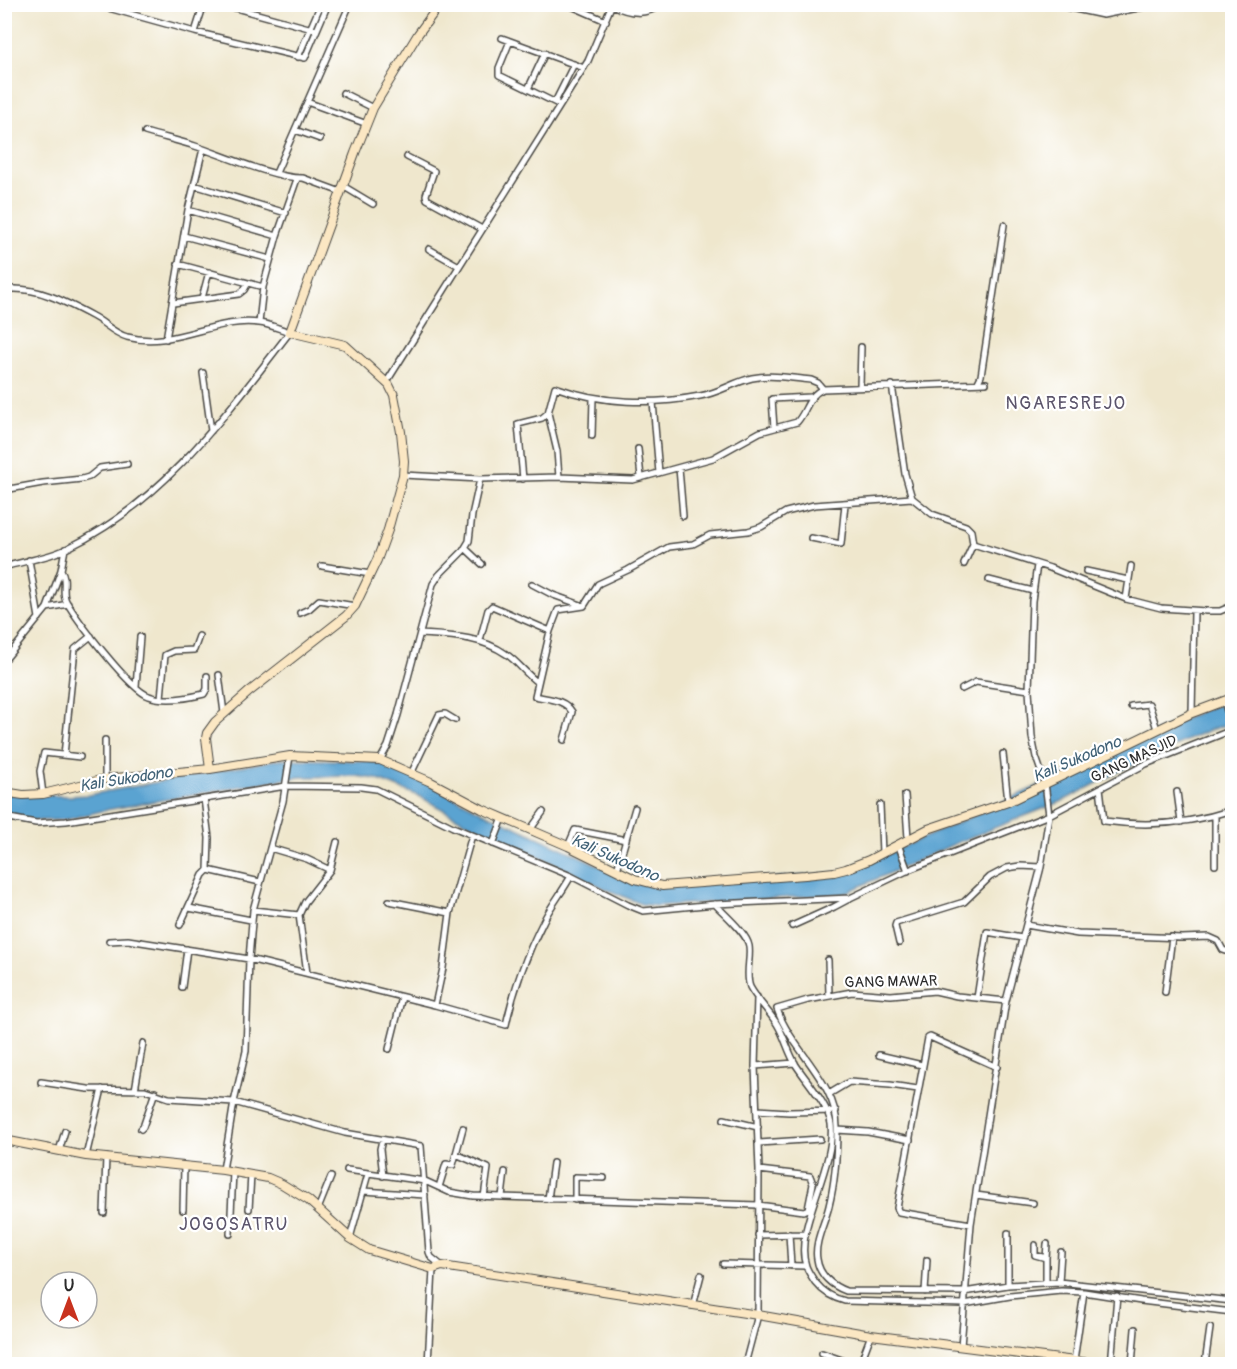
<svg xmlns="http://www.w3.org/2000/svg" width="1237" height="1369" viewBox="0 0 1237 1369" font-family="Pangolin,sans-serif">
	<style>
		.water { fill: #5aa3d1; stroke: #42677e; stroke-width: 1.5 }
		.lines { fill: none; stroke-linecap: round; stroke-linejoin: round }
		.street-casing { stroke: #484743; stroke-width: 8 }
		.secondary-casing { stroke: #484743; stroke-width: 10 }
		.street { stroke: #fff; stroke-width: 5 }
		.secondary { stroke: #fbe7c3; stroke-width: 8 }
		.labels { text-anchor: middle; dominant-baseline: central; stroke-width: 4.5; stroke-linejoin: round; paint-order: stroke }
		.street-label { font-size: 15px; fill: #2b2b2b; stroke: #fff }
		.water-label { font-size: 16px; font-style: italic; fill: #406176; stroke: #fff }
		.quarter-label { font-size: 18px; letter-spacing: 1.5px; fill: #5a536a; stroke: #fff }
	</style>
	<rect width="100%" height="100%" fill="#fff"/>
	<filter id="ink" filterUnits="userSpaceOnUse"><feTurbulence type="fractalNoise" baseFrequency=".0167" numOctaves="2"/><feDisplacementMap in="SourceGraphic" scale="12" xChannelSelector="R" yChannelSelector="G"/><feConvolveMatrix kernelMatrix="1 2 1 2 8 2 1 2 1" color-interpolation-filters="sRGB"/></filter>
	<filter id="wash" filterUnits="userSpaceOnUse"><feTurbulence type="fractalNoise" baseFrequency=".008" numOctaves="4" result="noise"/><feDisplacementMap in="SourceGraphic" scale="24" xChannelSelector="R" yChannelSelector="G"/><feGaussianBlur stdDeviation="1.35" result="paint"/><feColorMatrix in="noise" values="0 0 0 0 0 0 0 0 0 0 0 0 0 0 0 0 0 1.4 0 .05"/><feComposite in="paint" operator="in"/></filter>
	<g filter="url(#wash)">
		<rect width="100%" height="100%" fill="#efe7cd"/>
		<path class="water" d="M1232 701V723L1207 731 1120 771 1063 801 961 841 843 894 656 906 641 904 606 889 460 819 419 796 376 779 356 776 301 777 266 782 106 810 65 820 28 821 5 816V794L69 796 88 795 281 759 367 761 396 767 483 812 609 870 653 887 838 873 876 859 966 819 1208 708Z"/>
	</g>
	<g filter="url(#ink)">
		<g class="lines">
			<g class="street-casing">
				<path id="street" d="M94 4 195 32 305 58 328 4
					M221 4 316 30
					M567 4 606 21
					M1052 4 1103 15 1158 4
					M612 5C630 14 645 16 663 4
					M195 32 204 4
					M502 38 584 68
					M510 41 499 68V75L560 105
					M298 57 321 4
					M528 89 545 53
					M343 93 373 108
					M307 102 367 124
					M555 102 574 64
					M295 130 320 139
					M145 132C162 137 179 141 195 146 222 155 277 179 303 178L341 192
					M407 157 434 171 426 195 427 199 482 229
					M276 173 350 4
					M194 185 286 213
					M343 186 373 204
					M188 210 277 236
					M184 236 270 259
					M429 249 459 266
					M178 264 263 287
					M4 290C34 285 66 302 92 316 104 322 113 333 127 337 174 349 214 317 259 323 269 324 280 329 290 332 226 414 163 503 66 549 47 558 24 561 4 567
					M202 298 209 272
					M173 303 239 294 244 290 248 283
					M259 323 263 287 277 236 297 179
					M166 339 188 210 203 149
					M203 373 211 431
					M978 382 981 376 1004 225
					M386 383 588 61 612 4
					M892 385 905 474 912 498 932 514 966 526 971 531 973 544
					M860 386 861 347
					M653 402 659 473
					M774 428 772 399 811 397
					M592 436 593 398
					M638 449 641 477
					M679 468 683 516
					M403 475 480 479 559 477 633 480 713 458 760 432 797 422C807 411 808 395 823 389L986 383
					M559 477 557 451 548 413 555 387C601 404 653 405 700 396 719 393 734 382 752 378 771 374 792 378 811 380L818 383 823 389
					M523 479 518 424 542 418 548 413
					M4 490 43 483 82 479 89 477 100 468 127 464
					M811 538 841 544 845 504
					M465 548 482 564
					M29 560 39 618
					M964 564 973 544 1050 568 1126 599 1161 608 1206 611H1220L1232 606
					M322 566 370 574
					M61 570C68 580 61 591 66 601 77 620 130 690 149 696 165 702 188 698 204 694L207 689V676
					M1086 571 1128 580
					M989 580 1033 591
					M532 584 553 595 584 606
					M1126 599 1131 566
					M47 608 68 604
					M300 613 309 609 319 600 355 606
					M420 634C451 636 480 636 506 654 517 661 526 674 537 682
					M480 640 488 610 492 606 550 631
					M4 661 47 608 61 570 65 549
					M219 675 224 713
					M136 686 140 637
					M962 689 976 682 1029 690
					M161 698 165 655 174 651 194 650 199 636
					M1224 700 1232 730
					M1131 706 1149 704 1157 729
					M1192 713 1194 611
					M105 740V779
					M564 740 572 712C565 699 547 699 535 696L550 631 558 610 584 606 598 584 628 570 669 547 693 544 710 535 748 531 761 527 786 512 814 505 912 498
					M1003 754 1008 802
					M64 755 75 649 91 636
					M380 760 388 746 398 715 433 584 439 575 463 551 469 541 472 515 480 479
					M411 774 439 715 445 714 455 720
					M1100 788 1104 821C1148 827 1190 824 1232 810
					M1177 792 1181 822
					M43 794 40 771 44 753 80 757
					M905 795 908 838
					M880 805 882 853
					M1215 816V865
					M4 817 36 823 66 821 286 786 361 787 376 789 453 827 571 876 628 905 643 911 715 904 850 898 911 869 1049 815 1146 764 1232 730
					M530 830 543 812
					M493 844 503 818
					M898 844 908 871
					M568 846 575 830 626 840
					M270 848 307 859 330 870
					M208 870 260 882
					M617 870 635 808
					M389 901 450 913 443 968 435 1005
					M715 904C724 914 747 933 749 946 751 959 745 974 750 987 757 1000 769 1011 777 1024 785 1037 788 1052 796 1065 807 1082 828 1104 831 1124 836 1167 793 1230 806 1266 808 1272 812 1277 815 1282 823 1292 832 1298 845 1301L964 1304 1010 1296 1061 1291 1084 1292 1141 1301 1232 1312
					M189 908 251 920
					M253 910 299 915
					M450 913 472 835
					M180 925 203 875 208 870 209 838 204 799
					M1026 925 1078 934 1182 938 1209 937 1218 941 1223 950 1232 953
					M792 926 834 907 849 899
					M109 941 128 940 249 959 435 1005 506 1025C514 988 527 953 544 920 552 904 563 891 571 876
					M899 943 895 926 896 923 964 902 990 877 1007 868 1020 866 1041 867
					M828 960 829 996
					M307 973 299 915 305 902 330 870 337 842
					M182 987 187 949
					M1165 992 1172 937
					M977 998 987 932 1022 938
					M1006 1001 957 996 935 991 891 995 852 992 808 1000 777 1009C791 1050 838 1083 837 1129 837 1154 835 1182 829 1206 825 1223 814 1242 817 1259 819 1275 832 1286 846 1291L964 1292 1008 1285 1059 1282 1232 1301
					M389 1049 402 997
					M879 1055 922 1065
					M755 1066 795 1063
					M41 1082 88 1089 145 1090 169 1098 234 1102 345 1133 421 1146 429 1252 431 1257 442 1266
					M135 1090 143 1043
					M829 1094 849 1082 890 1085 918 1089
					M757 1110 789 1112 836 1111
					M724 1119 758 1127
					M141 1129 143 1127 155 1092
					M837 1130 868 1132 910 1140
					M382 1140 380 1149 383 1176
					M759 1143 820 1139
					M59 1151 65 1131
					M456 1154 488 1168 484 1197
					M86 1156 102 1089
					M223 1170 234 1102 246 1051 249 959 253 910 283 801 290 756
					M347 1170 425 1181 449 1192 473 1196 758 1205 804 1211 808 1209 813 1184 810 1176 759 1170
					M439 1187 446 1164 453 1165 463 1128
					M363 1191 425 1195
					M976 1195 1033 1203
					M502 1197 505 1172
					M548 1199 553 1163
					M575 1200V1177L604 1178
					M249 1209 251 1175
					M318 1209 331 1177
					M183 1210 184 1166
					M104 1213 106 1157
					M971 1224 899 1212 897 1208 928 1038 930 1037 997 1067
					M230 1234 233 1172
					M789 1234 791 1266
					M758 1235 804 1234
					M350 1238 368 1174
					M1035 1245V1255L1046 1258V1283
					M1046 1258 1047 1244
					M723 1264 805 1266
					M1059 1282 1061 1252
					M1008 1285V1233
					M925 1292 927 1260
					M693 1306 701 1275
					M961 1346 971 1224 1006 1001 1041 867 1049 815 1045 783 1036 757 1032 737 1029 690 1032 601 1037 565
					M822 1353 853 1364
					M1074 1361 1084 1292
					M428 1364 433 1269
					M745 1364 758 1315 759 1170 755 1066 757 997
					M860 1364 871 1335
					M1111 1364 1117 1296
					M1132 1364 1135 1329
					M1205 1364 1210 1328"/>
			</g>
			<g class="secondary-casing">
				<path id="secondary" d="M210 769 206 738 207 733 215 722 250 691 346 616 355 606 377 560 388 530 403 475 404 461 401 432 394 395 389 385 345 345 290 332 355 153 373 108 418 34 440 4
					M4 792 23 795 43 794 105 779 210 769 290 756 380 760 431 782 482 809 568 846 635 879 662 886 805 875 834 872 846 869 869 860 928 829 1008 802 1192 713 1232 698
					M4 1140 86 1156 223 1170 268 1178 282 1184 308 1200 350 1238 369 1250 433 1269 442 1266 758 1315 871 1335 1098 1364"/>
			</g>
			<use href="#street" class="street"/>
			<use href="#secondary" class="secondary"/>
		</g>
	</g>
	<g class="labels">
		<g class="street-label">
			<text transform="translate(1134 759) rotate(-25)">GANG MASJID</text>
			<text transform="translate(891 982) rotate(-1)">GANG MAWAR</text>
		</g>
		<g class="water-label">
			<text transform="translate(1077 759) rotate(-23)">Kali Sukodono</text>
			<text transform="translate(126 779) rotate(-9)">Kali Sukodono</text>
			<text transform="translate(615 858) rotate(24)">Kali Sukodono</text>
		</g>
		<g class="quarter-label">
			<text x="1066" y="403">NGARESREJO</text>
			<text x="234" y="1224">JOGOSATRU</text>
		</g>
	</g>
	<rect width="1237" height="1369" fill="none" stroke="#fff" stroke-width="24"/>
	<g transform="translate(69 1300)"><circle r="28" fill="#ffffff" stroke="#aaaaaa" stroke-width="1.5"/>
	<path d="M0-4.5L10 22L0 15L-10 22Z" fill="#c8321e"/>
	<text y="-9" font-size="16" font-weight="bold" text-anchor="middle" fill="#2b2b2b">U</text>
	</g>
</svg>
